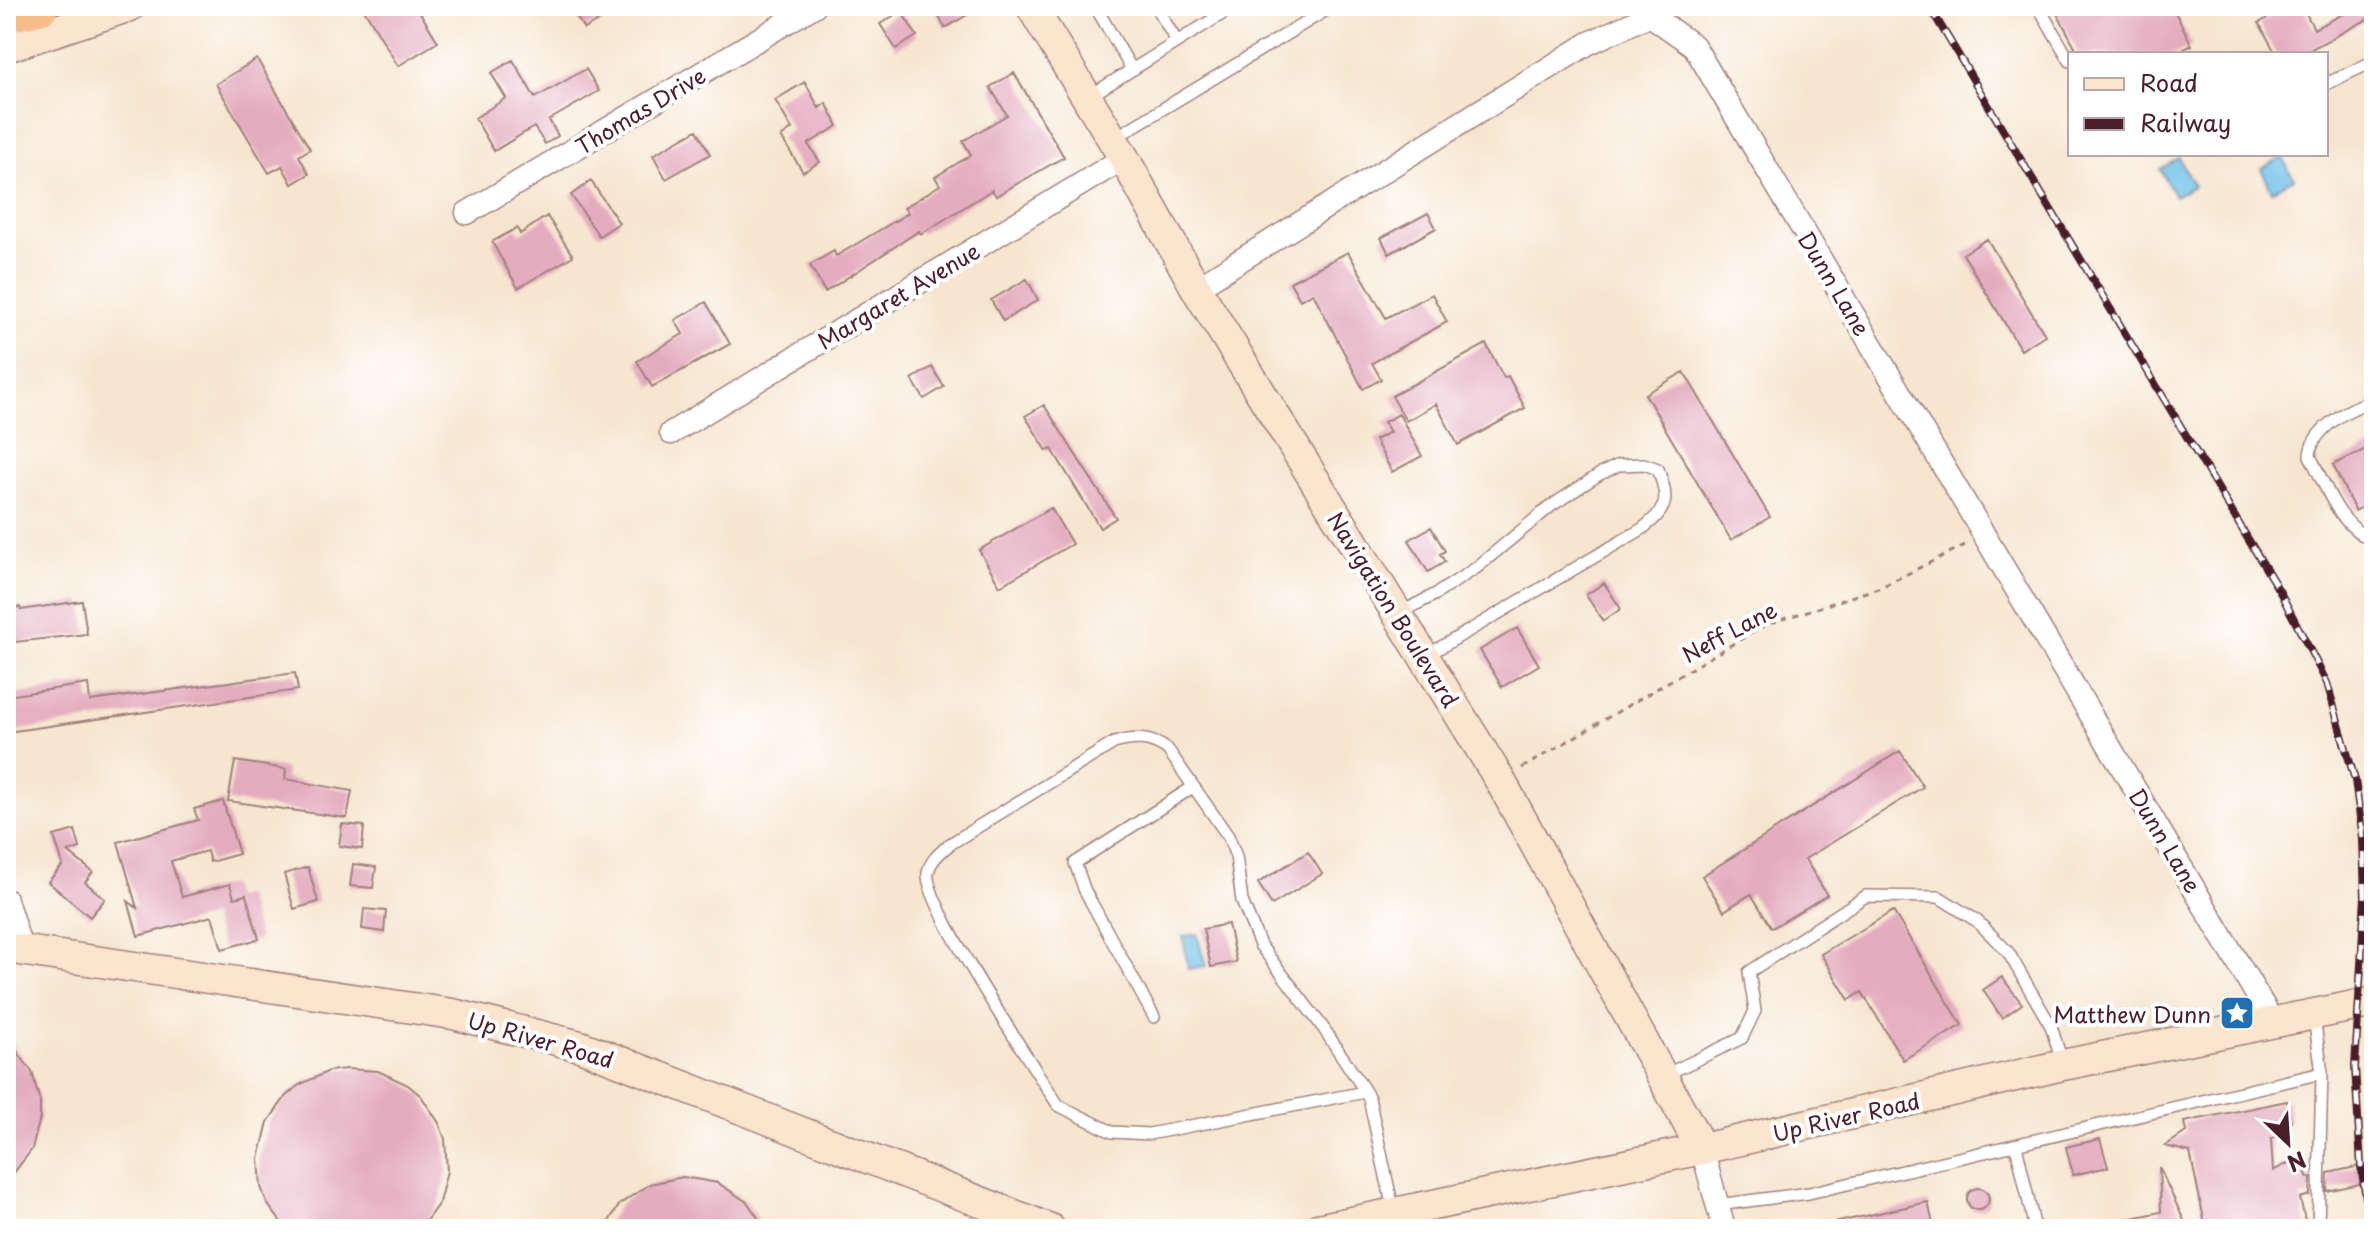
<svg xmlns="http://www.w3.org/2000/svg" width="2380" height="1235" viewBox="0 0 2380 1235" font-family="'Playpen Sans',sans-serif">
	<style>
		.water { fill: #6abee7; stroke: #5a6e89; stroke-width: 2 }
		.building { fill: #e4acbf }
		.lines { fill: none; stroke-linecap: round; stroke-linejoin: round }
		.lane-casing { stroke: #a0827d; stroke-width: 14 }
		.street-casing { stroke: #a0827d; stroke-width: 25 }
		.secondary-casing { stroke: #a0827d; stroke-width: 33 }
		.highway-casing { stroke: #a0827d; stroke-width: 41 }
		.path { stroke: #a0827d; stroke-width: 3; stroke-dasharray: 6 6; stroke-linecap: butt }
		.lane { stroke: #fff; stroke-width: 11 }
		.street { stroke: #fff; stroke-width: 22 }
		.secondary { stroke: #fce5cf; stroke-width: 30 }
		.highway { stroke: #f7bd88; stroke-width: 38 }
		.rail-casing { stroke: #4a1f2b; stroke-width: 8 }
		.rail { stroke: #fff; stroke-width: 5; stroke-dasharray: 15; stroke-linecap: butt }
		.labels { text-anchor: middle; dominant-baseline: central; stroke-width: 8; stroke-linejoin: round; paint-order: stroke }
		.street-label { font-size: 22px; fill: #4a1f2b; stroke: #fff }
		.poi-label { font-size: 22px; fill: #4a1f2b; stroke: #fff; text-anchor: end }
	</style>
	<rect width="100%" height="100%" fill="#fff"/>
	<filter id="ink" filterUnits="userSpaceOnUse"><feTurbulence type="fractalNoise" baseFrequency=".0125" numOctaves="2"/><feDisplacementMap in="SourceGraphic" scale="16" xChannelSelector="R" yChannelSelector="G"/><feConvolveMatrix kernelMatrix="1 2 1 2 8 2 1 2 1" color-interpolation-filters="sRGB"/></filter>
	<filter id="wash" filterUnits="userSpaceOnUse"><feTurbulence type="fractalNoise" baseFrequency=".006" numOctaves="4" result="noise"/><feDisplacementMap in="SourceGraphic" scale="32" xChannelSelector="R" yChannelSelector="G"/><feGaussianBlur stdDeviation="1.8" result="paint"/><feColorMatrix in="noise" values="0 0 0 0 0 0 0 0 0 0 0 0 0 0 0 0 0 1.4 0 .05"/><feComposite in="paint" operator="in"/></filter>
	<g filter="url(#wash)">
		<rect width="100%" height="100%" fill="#f6e5cf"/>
		<path class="water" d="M2282 157 2294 179 2272 191 2261 169Z
			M2179 158 2194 186 2175 196 2160 169Z
			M1197 934 1206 966 1188 969 1183 936Z"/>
		<g id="blocks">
			<path class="building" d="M362 6H416L438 42 398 66Z
				M570 6H624L584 29Z
				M933 6H982L945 28Z
				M2053 6H2172L2192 45 2175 54H2079Z
				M2275 6H2302L2314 29 2359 6H2374V16L2302 54H2276L2259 23 2275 14Z
				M901 11 917 36 896 49 880 24Z
				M257 59 310 149 299 156 309 174 292 184 282 166 269 173 216 84Z
				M513 60 535 98 586 69 599 91 549 120 558 136 545 144 534 127 494 151 475 118 506 98 491 73Z
				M1014 73 1064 157 996 196 992 190 921 234 919 231 825 292 810 265 834 251 836 256 908 213 904 208 940 185 935 177 971 155 963 141 1007 115 990 87Z
				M805 82 819 108 826 103 838 126 808 144 820 162 803 172 781 137 792 129 775 100Z
				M697 130 710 154 666 179 653 155Z
				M591 181 619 223 599 236 571 195Z
				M1428 213 1436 228 1389 254 1381 238Z
				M547 216 573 256 518 288 492 242 517 228 520 234Z
				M1987 239 2045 335 2021 350 1963 254Z
				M1348 252 1386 318 1432 294 1447 322 1372 363 1381 379 1363 389 1313 293 1300 300 1290 282Z
				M1027 279 1038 300 1003 321 991 300Z
				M706 302 730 344 652 387 637 361 683 334 675 320Z
				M1486 344 1504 378 1508 376 1525 408 1458 445 1436 404 1406 421 1392 396Z
				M932 367 944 387 924 399 912 379Z
				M1684 372 1770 517 1731 540 1645 394Z
				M1044 405 1116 518 1100 528 1052 449 1047 451 1025 416Z
				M1399 414 1422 456 1392 472 1375 440 1390 432 1384 422Z
				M2374 445V501L2355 511 2333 465Z
				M1051 508 1072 544 1000 586 979 550Z
				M1431 527 1445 551 1440 554 1445 562 1428 572 1409 540Z
				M1604 583 1621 609 1603 621 1586 595Z
				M82 601 87 634 6 643V609L20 607 21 610Z
				M1517 628 1539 665 1502 687 1480 650Z
				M295 673 298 690 7 732 6 696 88 684 90 701Z
				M1900 751 1923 787 1805 859 1827 895 1772 928 1751 894 1724 911 1702 876Z
				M235 761 286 769 285 779 352 791 347 818 228 801Z
				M223 801 239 854 210 862 207 851 171 861 182 897 230 884 234 898 246 895 259 939 222 949 212 916 138 936 128 901 137 908 118 842 198 820 194 809Z
				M342 824 364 826 362 849 339 846Z
				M75 830 80 848 68 852 93 872 85 882 105 899 90 917 48 882 63 865 54 836Z
				M1308 852 1322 874 1272 905 1258 883Z
				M353 864 376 867 373 888 350 886Z
				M308 867 318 902 294 909 284 874Z
				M364 909 386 911 384 932 362 929Z
				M1893 911 1962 1025 1903 1060 1862 992 1849 1000 1821 954Z
				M1228 924 1236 962 1211 967 1203 929Z
				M2002 977 2022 1004 2002 1018 1983 990Z
				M6 1036 32 1072 40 1102V1118L32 1149 6 1183Z
				M346 1069 378 1071 408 1085 421 1096 439 1123 445 1139 447 1171 439 1203 420 1229H286L267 1203 261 1187 259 1158 268 1122 286 1096 299 1085 329 1071Z
				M2287 1101 2291 1121 2282 1123 2280 1134 2271 1139 2273 1171 2294 1160 2302 1164 2308 1178 2311 1177 2310 1195 2300 1198 2307 1229H2206L2190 1152 2165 1146 2186 1132 2184 1122Z
				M2100 1139 2108 1167 2073 1175 2066 1147Z
				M2374 1163V1181L2327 1191 2328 1173Z
				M2159 1167 2188 1229H2114L2113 1222 2161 1212Z
				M683 1177 718 1183 747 1202 766 1229H604L620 1204 650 1184Z
				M1967 1199a11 11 0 1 1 22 0a11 11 0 1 1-22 0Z
				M1928 1202 1934 1229H1835L1834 1223Z"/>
		</g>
	</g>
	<g filter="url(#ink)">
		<use href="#blocks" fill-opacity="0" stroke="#a0827d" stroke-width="2"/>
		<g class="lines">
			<g class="lane-casing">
				<path id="lane" d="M1095 6 1131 68
					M2038 6 2070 61
					M1157 9 1176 40
					M2326 84 2374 61
					M1088 97 1235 6
					M1113 139 1333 6
					M2374 411 2366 403C2344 411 2311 431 2310 456 2326 486 2340 529 2374 540
					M1398 614 1436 594 1476 568 1551 506 1600 474 1619 465 1644 464 1658 469C1669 500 1669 508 1642 529L1424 657
					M1154 1017 1085 891 1075 863 1193 787
					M1665 1075 1742 1038 1755 1011 1749 972 1866 896 1939 897 1977 921 2008 952 2051 1026 2063 1065
					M1365 1092 1149 1134 1112 1132 1058 1105C1036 1070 923 903 928 873 930 860 941 852 950 844L1114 743C1134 737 1151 737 1168 750L1228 836 1236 856 1242 901 1260 945 1324 1029 1363 1088 1369 1098 1394 1213
					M2016 1145 2035 1229
					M1717 1205 1809 1193 2322 1073 2314 1017
					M2318 1229 2322 1073"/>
			</g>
			<g class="street-casing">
				<path id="street" d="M467 213 814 6
					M1196 288 1589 43 1650 15 1694 46 2273 1022
					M671 433 1124 158
					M6 900 22 951
					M1702 1149 1724 1229"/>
			</g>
			<g class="secondary-casing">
				<path id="secondary" d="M1031 6 1124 158 1196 288 1500 780 1702 1149
					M6 47 130 6
					M6 948 453 1014 580 1046 1050 1229
					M1318 1229 1702 1149 2063 1065 2374 1002"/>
			</g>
			<g class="highway-casing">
				<path id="highway" d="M6 13 39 6"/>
			</g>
			<path class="path" d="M1522 768 1765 625 1881 587 1967 544"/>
			<use href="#lane" class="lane"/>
			<use href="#street" class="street"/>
			<use href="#secondary" class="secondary"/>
			<use href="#highway" class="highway"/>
			<g class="rail-casing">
				<path id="rail" d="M1929 6 2281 594 2327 683 2355 780 2363 839 2365 897 2355 1067 2361 1166 2371 1229"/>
			</g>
			<use href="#rail" class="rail"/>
		</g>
	</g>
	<defs>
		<g id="sight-square" transform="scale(1.8)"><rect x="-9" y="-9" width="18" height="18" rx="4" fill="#1f6fb2" stroke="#fff"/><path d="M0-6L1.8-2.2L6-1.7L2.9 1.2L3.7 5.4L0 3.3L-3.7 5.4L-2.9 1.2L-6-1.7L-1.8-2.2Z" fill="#fff"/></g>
	</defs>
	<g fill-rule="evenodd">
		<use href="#sight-square" x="2237" y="1013"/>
	</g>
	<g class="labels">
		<g class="street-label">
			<text transform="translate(640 110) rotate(-31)">Thomas Drive</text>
			<text transform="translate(1835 283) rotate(59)">Dunn Lane</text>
			<text transform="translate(898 295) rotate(-31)">Margaret Avenue</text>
			<text transform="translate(1394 609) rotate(58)">Navigation Boulevard</text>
			<text transform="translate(1729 631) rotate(-28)">Neff Lane</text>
			<text transform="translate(2166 840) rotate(59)">Dunn Lane</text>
			<text transform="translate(541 1039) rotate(16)">Up River Road</text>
			<text transform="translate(1846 1116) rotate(-13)">Up River Road</text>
		</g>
		<g class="poi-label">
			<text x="2211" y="1013">Matthew Dunn</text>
		</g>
	</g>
	<rect width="2380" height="1235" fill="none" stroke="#fff" stroke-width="32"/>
	<rect x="2068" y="52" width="260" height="104" fill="#ffffff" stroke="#b7a5aa" stroke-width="2"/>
	<rect x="2084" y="78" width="40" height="12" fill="#fce5cf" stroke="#b7a5aa" stroke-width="2"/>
	<text x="2140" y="92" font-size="24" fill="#4a1f2b">Road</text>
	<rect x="2084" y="118" width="40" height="12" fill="#4a1f2b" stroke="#b7a5aa" stroke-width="2"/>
	<text x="2140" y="132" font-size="24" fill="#4a1f2b">Railway</text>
	<g transform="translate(2288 1143) rotate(155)" stroke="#ffffff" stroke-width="6" paint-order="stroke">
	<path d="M0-6L14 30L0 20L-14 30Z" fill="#4a1f2b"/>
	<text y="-12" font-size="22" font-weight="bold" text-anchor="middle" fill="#4a1f2b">N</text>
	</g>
</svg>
